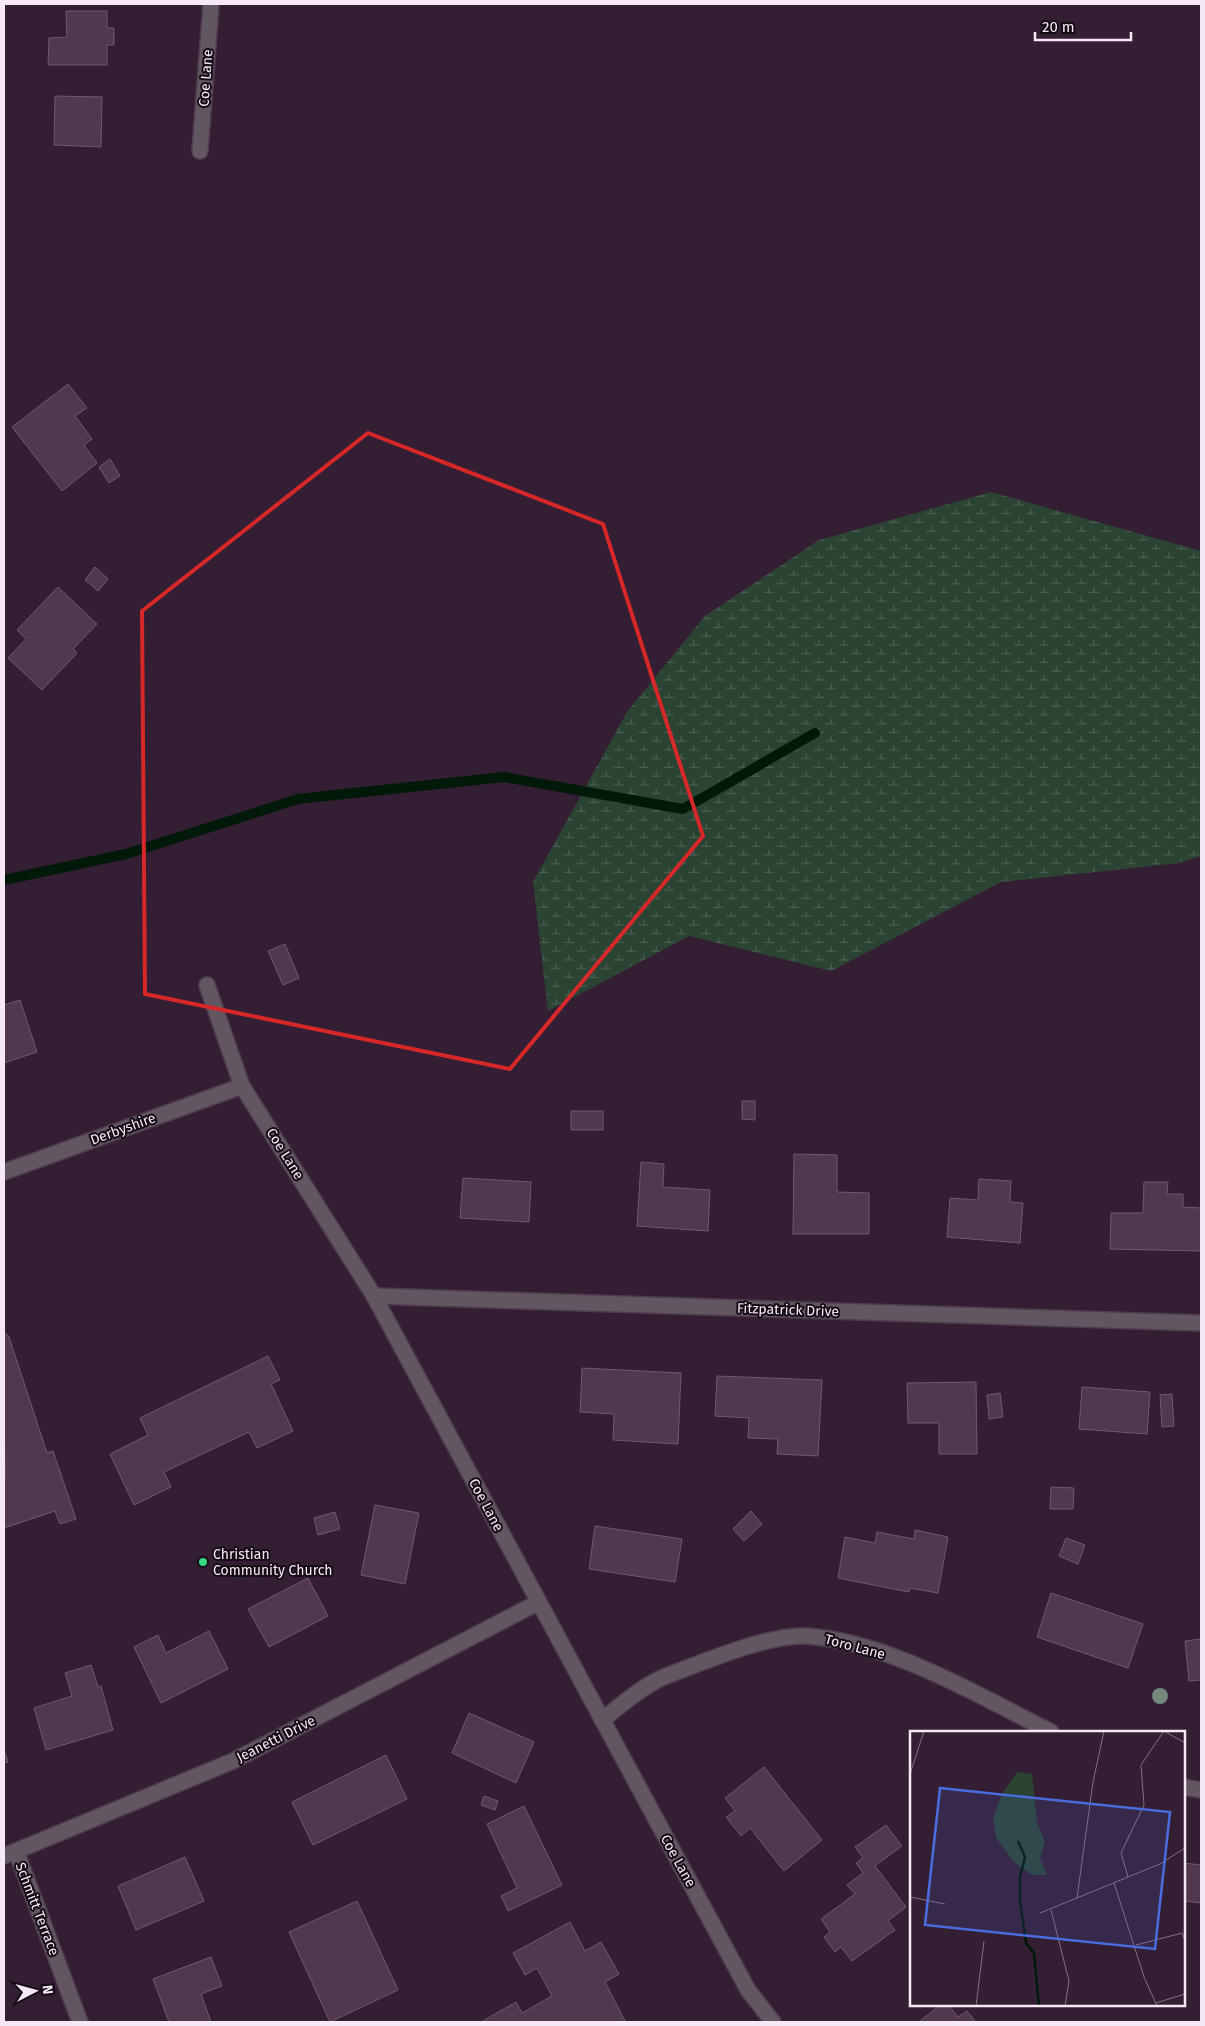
<svg xmlns="http://www.w3.org/2000/svg" width="1205" height="2026" viewBox="0 0 1205 2026" font-family="'Fira Sans',sans-serif">
	<style>
		.wetland { fill: url(#wetland-marsh) }
		.lines { fill: none; stroke-linecap: round; stroke-linejoin: round }
		.stream { stroke: #001908; stroke-width: 10 }
		.building { fill: #50394e; stroke: #715870 }
		.minor-casing { stroke: #4f3a4e; stroke-width: 18 }
		.minor { stroke: #625761; stroke-width: 15 }
		.tree { fill: #748a7e }
		.marked { fill: none; stroke: #d62828; stroke-width: 4; stroke-linejoin: round }
		.poi-dot { fill: #33d881; stroke: #160c15; stroke-width: 2 }
		.labels { text-anchor: middle; dominant-baseline: central; stroke-width: 4; stroke-linejoin: round; paint-order: stroke }
		.street-label { font-size: 14px; fill: #f7e8f6; stroke: #160c15 }
		.poi-label { font-size: 14px; fill: #f7e8f6; stroke: #160c15; text-anchor: start }
		.inset-river { fill: none; stroke: #001908; stroke-width: 2.5 }
		.inset-road { fill: none; stroke: #826f81; stroke-width: 1 }
		.view { fill: #496dde; fill-opacity: 0.15; stroke: #496dde; stroke-width: 2.5 }
		.inset-edge { fill: none; stroke: #f7e8f6; stroke-width: 2.5 }
	</style>
	<defs>
		<pattern id="wetland-marsh" width="20" height="14" patternUnits="userSpaceOnUse" patternTransform="scale(1.25)"><rect width="20" height="14" fill="#2b4333"/><path d="M1 5h8M5 5V1M11 12h8M15 12V8" fill="none" stroke="#4a5e51"/></pattern>
	</defs>
	<rect width="100%" height="100%" fill="#341e33"/>
	<path class="wetland" d="M991 492 1201 551V856L1179 863 1001 882 831 971 689 936 548 1011 533 882 627 712 705 616 819 540Z"/>
	<g class="lines">
		<path class="stream" d="M4 880 126 854 298 799 504 777 683 809 815 733"/>
	</g>
	<path class="building" d="M66 11H107V28H114V45H107V65H48L49 38 67 37Z
		M55 96 102 97 101 147 54 145Z
		M68 384 87 408 75 416 92 439 84 445 97 463 62 491 12 427Z
		M110 459 120 476 109 483 99 467Z
		M95 567 108 579 98 591 85 580Z
		M58 587 97 624 73 649 77 653 42 690 8 658 26 639 17 630Z
		M285 944 299 978 283 985 268 951Z
		M20 1000 37 1052 4 1063V1005Z
		M742 1101H755V1120L742 1119Z
		M571 1111H603V1130H571Z
		M794 1154 837 1155V1192L869 1193V1234H793Z
		M641 1162 664 1164 663 1187 710 1190 708 1231 637 1226Z
		M463 1178 531 1182 529 1222 460 1218Z
		M979 1179 1011 1181 1010 1202 1023 1203 1020 1243 947 1237 950 1198 978 1200Z
		M1144 1182H1168L1167 1194H1183V1207L1201 1208V1251L1110 1249 1111 1213H1143Z
		M4 1332 9 1337 47 1453 53 1451 76 1519 60 1524 55 1511 4 1528V1484L5 1483Z
		M268 1356 280 1380 271 1384 293 1431 257 1448 249 1432 164 1472 171 1487 134 1505 110 1454 148 1435 140 1418Z
		M582 1368 681 1373 678 1444 613 1440 614 1414 580 1412Z
		M717 1376 822 1380 818 1456 777 1454 778 1439 748 1438 749 1418 715 1416Z
		M976 1382 977 1454H939V1423H908L907 1383Z
		M1082 1387 1150 1392 1147 1434 1079 1429Z
		M1000 1393 1003 1417 989 1419 987 1395Z
		M1172 1394 1174 1426 1162 1427 1160 1395Z
		M1051 1487 1074 1488 1073 1509H1050Z
		M375 1505 419 1513 405 1584 361 1575Z
		M751 1511 762 1524 744 1541 733 1529Z
		M335 1512 340 1529 318 1535 314 1518Z
		M595 1526 682 1539 675 1582 589 1569Z
		M915 1530 948 1537 938 1593 910 1588 909 1592 838 1578 845 1537 875 1543 877 1532 914 1539Z
		M1066 1538 1085 1545 1078 1564 1059 1556Z
		M308 1578 328 1616 269 1647 248 1609Z
		M1051 1593 1143 1624 1128 1668 1037 1637Z
		M209 1631 228 1669 161 1703 134 1647 158 1635 166 1653Z
		M1201 1639V1680L1189 1681 1185 1641Z
		M91 1665 98 1687 101 1686 113 1730 46 1750 34 1708 72 1696 65 1673Z
		M469 1713 534 1742 516 1783 452 1753Z
		M4 1750 8 1762 4 1763Z
		M386 1755 407 1799 313 1845 292 1802Z
		M764 1767 822 1840 784 1871 750 1828 741 1836 726 1817 735 1811 725 1798Z
		M484 1796 498 1801 495 1810 481 1805Z
		M524 1806 562 1885 508 1911 501 1896 517 1888 487 1824Z
		M886 1825 902 1846 875 1866 906 1907 888 1921 895 1930 852 1961 841 1947 835 1952 824 1937 830 1932 821 1919 855 1894 847 1885 863 1873 856 1863 863 1858 855 1847Z
		M185 1857 204 1901 136 1930 118 1886Z
		M1184 1863 1201 1865V1903L1184 1901Z
		M357 1901 398 1990 330 2022 289 1932Z
		M570 1922 585 1951 601 1942 619 1974 605 1982 625 2021 622 2022H484L483 2021 516 2002 522 2013 552 1996 537 1968 525 1975 513 1953Z
		M211 1957 222 1986 201 1994 211 2022H169L153 1979Z
		M940 2005H948L958 2017 967 2011 976 2022H919Z"/>
	<g class="lines">
		<g class="minor-casing">
			<path id="minor" d="M200 151 211 4
				M207 985 242 1086 374 1296 748 1990 773 2022
				M4 1172 242 1086
				M374 1296 1201 1323
				M602 1720C618 1708 635 1692 654 1682 662 1677 672 1674 682 1670 713 1658 773 1634 805 1636 885 1640 980 1696 1051 1732
				M1184 1787 1201 1790
				M16 1851 80 2022
				M4 1856 233 1761 539 1602"/>
		</g>
		<use href="#minor" class="minor"/>
	</g>
	<circle class="tree" cx="1160" cy="1696" r="8"/>
	<path class="marked" d="M368 433 603 524 703 836 510 1069 145 994 142 611Z"/>
	<circle class="poi-dot" cx="203" cy="1562" r="5"/>
	<g class="labels">
		<g class="street-label">
			<text transform="translate(206 78) rotate(-86)">Coe Lane</text>
			<text transform="translate(123 1129) rotate(-20)">Derbyshire</text>
			<text transform="translate(285 1154) rotate(58)">Coe Lane</text>
			<text transform="translate(788 1310) rotate(2)">Fitzpatrick Drive</text>
			<text transform="translate(486 1505) rotate(62)">Coe Lane</text>
			<text transform="translate(855 1647) rotate(15)">Toro Lane</text>
			<text transform="translate(276 1739) rotate(-27)">Jeanetti Drive</text>
			<text transform="translate(678 1861) rotate(61)">Coe Lane</text>
			<text transform="translate(37 1909) rotate(69)">Schmitt Terrace</text>
		</g>
		<g class="poi-label">
			<text x="213" y="1554">Christian<tspan x="213" dy="16">Community Church</tspan></text>
		</g>
	</g>
	<g transform="translate(910 1731)">
		<rect width="275" height="275" fill="#341e33"/>
		<path d="M107 41 122 43 127 91 135 111 130 127 137 144H122L104 131 86 107 83 87 92 63Z" fill="#2b4333"/>
		<path class="inset-river" d="M108 110 115 126 110 146V170L116 212 124 222 129 275"/>
		<path class="inset-road" d="M0 43 14 0M218 146 211 122 234 74 231 34 254 0 275 12M204 152 234 246 247 275M0 166 35 173M167 167 183 51 194 0M141 179 159 250 155 275M130 182 250 133 275 117M226 214 272 202 274 207M246 272 275 263M66 275 74 210"/>
		<path class="view" d="M30 57 260 81 245 218 15 194Z"/>
		<rect width="275" height="275" class="inset-edge"/>
	</g>
	<rect width="1205" height="2026" fill="none" stroke="#f7e8f6" stroke-width="10"/>
	<g transform="translate(35 1991) rotate(84)" stroke="#160c15" stroke-width="4" paint-order="stroke">
	<path d="M0-4L9 19L0 12L-9 19Z" fill="#f7e8f6"/>
	<text y="-8" font-size="14" font-weight="bold" text-anchor="middle" fill="#f7e8f6">N</text>
	</g>
	<path d="M1035 32v8h96v-8" fill="none" stroke="#f7e8f6" stroke-width="2.5"/>
	<text x="1042" y="32" font-size="15" fill="#f7e8f6" stroke="#160c15" stroke-width="4" paint-order="stroke">20 m</text>
</svg>
